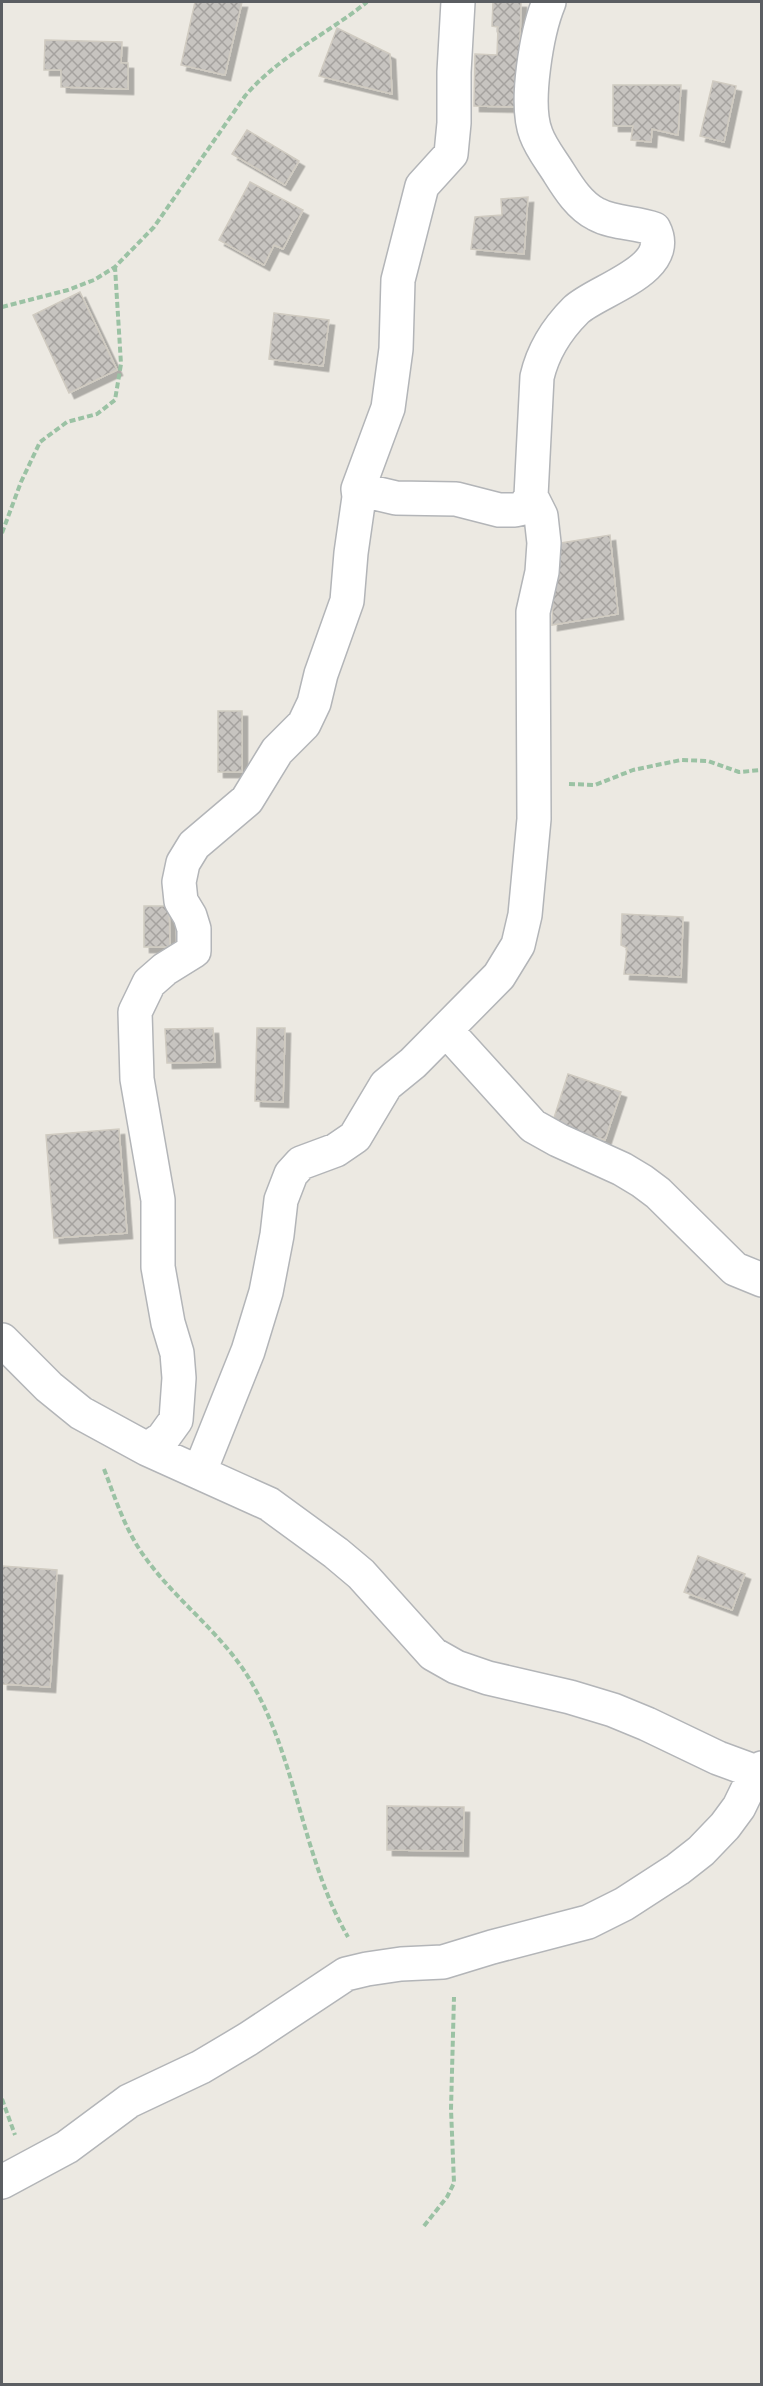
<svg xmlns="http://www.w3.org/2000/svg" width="763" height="2386" viewBox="0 0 763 2386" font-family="'DM Sans',sans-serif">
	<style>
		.building { fill: url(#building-cross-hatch); stroke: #d0cbc1; stroke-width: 1.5; filter: url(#shadow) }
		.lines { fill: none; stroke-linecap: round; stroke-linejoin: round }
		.street-casing { stroke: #b3b5b8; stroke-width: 36 }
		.path { stroke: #9bc2a4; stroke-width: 4; stroke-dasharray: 6 3; stroke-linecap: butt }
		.street { stroke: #fff; stroke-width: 33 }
	</style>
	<defs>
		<pattern id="building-cross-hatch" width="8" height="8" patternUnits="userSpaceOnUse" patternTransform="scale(1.5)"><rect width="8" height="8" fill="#c7c4c0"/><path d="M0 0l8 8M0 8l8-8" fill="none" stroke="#a5a29f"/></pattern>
		<filter id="shadow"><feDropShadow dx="5.5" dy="5.5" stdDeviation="0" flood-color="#0004"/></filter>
	</defs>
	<rect width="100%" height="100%" fill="#ece9e2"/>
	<path class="building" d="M195 2H242L225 75 181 65Z
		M493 2H521L518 107 474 106 475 54 497 55 498 27 492 26Z
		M337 28 390 54 392 94 319 76Z
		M45 40 122 42 121 63H128V89L61 87V70H44Z
		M713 81 736 86 724 142 700 136Z
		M613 85H681L678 135 652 129 651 142 631 140 633 126H613Z
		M247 130 299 161 285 185 232 154Z
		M250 182 303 210 283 249 274 245 264 265 219 240Z
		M528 197 524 254 471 249 475 217 502 215 501 199Z
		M80 292 117 370 69 393 33 315Z
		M274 313 329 320 323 366 269 359Z
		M610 535 618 614 552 625 555 544Z
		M218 711H242V772H218Z
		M144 906H169L170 947H144Z
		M622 914 683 917 681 977 624 974 627 948 621 945Z
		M213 1028 215 1062 167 1063 165 1029Z
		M257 1028H285L283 1102 255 1101Z
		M568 1074 621 1092 605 1140 552 1124Z
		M119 1129 127 1233 54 1238 46 1135Z
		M698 1556 745 1574 732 1610 684 1592Z
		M2 1566 57 1570 50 1687 2 1684Z
		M387 1806 464 1807 463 1851 387 1850Z"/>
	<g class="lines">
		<g class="street-casing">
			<path id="street" d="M358 489 396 498 456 499 499 510H515L524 508 531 496 537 377C543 351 557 329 576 310 597 290 675 270 654 229 636 222 614 224 596 214 580 206 569 189 559 173 551 160 541 148 536 134 524 104 537 31 549 2
				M446 1030 533 1126 558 1140 622 1169 642 1181 658 1193 735 1269 762 1280
				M2 1340 49 1387 81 1413 147 1449 269 1504 336 1553 361 1574 433 1654 456 1667 488 1678 570 1697 613 1710 647 1724 718 1758 756 1772
				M147 1449 163 1438 176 1420 179 1378 177 1353 168 1323 158 1267V1200L137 1079 135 1012 149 983 165 969 194 951V929L190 916 181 901 179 882 183 863 194 845 247 800 277 751 304 724 314 703 321 674 347 601 351 553 359 497 358 489 388 408 396 349 398 280 422 186 451 154 454 123V72L458 2
				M200 1471 248 1351 266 1292 277 1235 281 1200 291 1174 301 1163 336 1150 355 1137 386 1085 413 1063 499 976 518 945 525 915 534 819 533 612 542 572 544 543 541 516 531 496
				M2 2182 67 2147 129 2101 201 2067 248 2039 346 1974 367 1969 401 1964 443 1962 492 1947 588 1922 624 1904 678 1869 701 1851 725 1826 739 1807 756 1772 762 1768"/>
		</g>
		<path class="path" d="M2 307 68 290 94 280 115 267 154 227 245 96C280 55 326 35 367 2
			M2 533 21 482 40 442 67 422 97 414 115 400 121 364 115 267
			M569 784 595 785 633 770 681 760 708 761 739 772 762 770
			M104 1469C114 1495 123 1523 138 1547 171 1599 225 1633 254 1687 297 1763 303 1859 348 1937
			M2 2099 15 2135
			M424 2226 447 2197 454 2183 451 2109 454 1997"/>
		<use href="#street" class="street"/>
	</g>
	<rect width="763" height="2386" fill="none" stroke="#5b5e62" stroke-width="6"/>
</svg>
